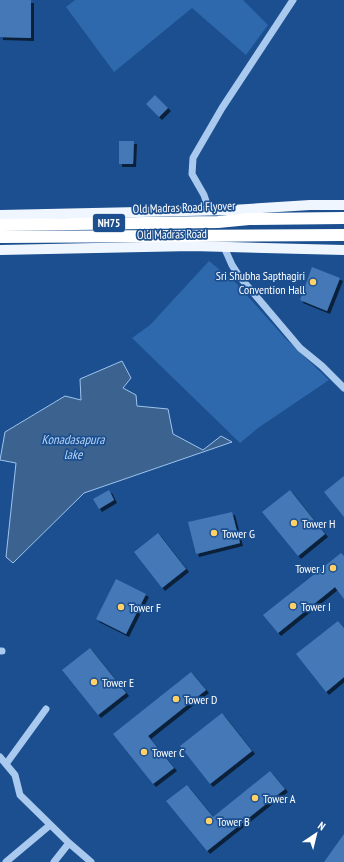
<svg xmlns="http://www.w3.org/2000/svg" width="344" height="862" viewBox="0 0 344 862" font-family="'PT Sans Narrow',sans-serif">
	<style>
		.green { fill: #2e69ad }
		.water { fill: #3c6290; stroke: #9cc4f0 }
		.building { fill: #4478b7; filter: url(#shadow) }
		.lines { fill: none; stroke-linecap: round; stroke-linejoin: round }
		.minor { stroke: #a9c9ee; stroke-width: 7 }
		.major { stroke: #f0f6ff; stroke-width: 10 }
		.highway { stroke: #fff; stroke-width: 12 }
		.poi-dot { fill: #ffd166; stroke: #1b4f8f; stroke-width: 1.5 }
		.labels { text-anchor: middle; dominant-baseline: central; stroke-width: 3.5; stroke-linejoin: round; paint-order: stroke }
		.shield { fill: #1b4f8f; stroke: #bbcadd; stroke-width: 1 }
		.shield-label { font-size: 11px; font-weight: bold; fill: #fff }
		.street-label { font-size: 12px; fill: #fff; stroke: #1b4f8f }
		.poi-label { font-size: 12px; fill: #fff; stroke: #1b4f8f; text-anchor: start }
		.water-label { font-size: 13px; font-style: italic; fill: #b5d3f5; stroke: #1b4f8f }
	</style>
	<defs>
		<filter id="shadow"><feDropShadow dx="3" dy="3" stdDeviation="0" flood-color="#0009"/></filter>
	</defs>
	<rect width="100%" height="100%" fill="#1b4f8f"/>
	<path class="green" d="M75 0H243L268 25 246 55 192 8 114 72 66 7Z
		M209 261 237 284 285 338 329 380 258 428 240 443 132 338 150 325Z"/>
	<path class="water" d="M122 361 131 378 123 388 136 395 137 406 168 409 173 434 203 450 221 436 232 442 84 493 13 563 6 557 16 463 0 460 5 432 65 396 81 400 80 379Z"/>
	<path class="building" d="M0 0H31V38L0 37Z
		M155 95 168 108 159 117 146 104Z
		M119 141H134L133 164H119Z
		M312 267 340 278 327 311 300 300Z
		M344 476V517L324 492Z
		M109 490 114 500 99 509 93 499Z
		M290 490 325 534 298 556 262 512Z
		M232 512 240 543 196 554 188 522Z
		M158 533 186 569 162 588 134 552Z
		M341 553 344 556V599L335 587 278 633 263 615Z
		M116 579 146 594 126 634 96 619Z
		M338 621 344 628V677L326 692 296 654Z
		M90 648 126 693 98 715 62 670Z
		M191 672 206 690 148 736 174 768 153 784 113 734Z
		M222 713 252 751 210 784 180 746Z
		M270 771 285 789 207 851 166 801 187 785 213 817Z
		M344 834V862H324Z"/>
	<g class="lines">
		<path class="minor" d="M209 210 204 195 192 174 193 158 222 108 293 0
			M224 247 232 265 239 276 300 348 322 366 344 388
			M0 651H2
			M0 757 15 775 20 795 69 843 91 862
			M6 764 46 709
			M6 862 50 825
			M54 862 69 843"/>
		<path class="major" d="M0 215 232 210 310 205H344
			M0 250 192 246 344 250"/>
		<path class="highway" d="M0 225 218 222 249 219 344 218
			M0 237 344 235"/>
	</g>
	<g class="poi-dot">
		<circle cx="313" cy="282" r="4"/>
		<circle cx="294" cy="523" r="4"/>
		<circle cx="214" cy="533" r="4"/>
		<circle cx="333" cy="568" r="4"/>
		<circle cx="293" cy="606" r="4"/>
		<circle cx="121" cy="607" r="4"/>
		<circle cx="94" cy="682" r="4"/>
		<circle cx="176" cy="699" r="4"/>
		<circle cx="144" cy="752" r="4"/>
		<circle cx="255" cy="798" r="4"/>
		<circle cx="209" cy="821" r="4"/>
	</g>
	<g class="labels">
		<rect class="shield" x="93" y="214" width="32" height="18" rx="3"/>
		<g class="shield-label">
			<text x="109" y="223">NH75</text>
		</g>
		<g class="street-label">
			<text transform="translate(184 207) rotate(-2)">Old Madras Road Flyover</text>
			<text transform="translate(172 234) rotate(-1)">Old Madras Road</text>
		</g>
		<g class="poi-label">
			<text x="305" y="275" text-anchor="end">Sri Shubha Sapthagiri<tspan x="305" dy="14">Convention Hall</tspan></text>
			<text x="302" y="523">Tower H</text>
			<text x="222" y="533">Tower G</text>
			<text x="325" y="568" text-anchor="end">Tower J</text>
			<text x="301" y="606">Tower I</text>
			<text x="129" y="607">Tower F</text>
			<text x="102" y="682">Tower E</text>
			<text x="184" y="699">Tower D</text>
			<text x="152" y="752">Tower C</text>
			<text x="263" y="798">Tower A</text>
			<text x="217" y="821">Tower B</text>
		</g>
		<g class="water-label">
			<text x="73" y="439">Konadasapura<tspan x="73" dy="15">lake</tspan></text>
		</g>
	</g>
	<g transform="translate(316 834) rotate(35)" stroke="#1b4f8f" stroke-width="3" paint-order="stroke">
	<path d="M0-3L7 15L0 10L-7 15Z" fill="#ffffff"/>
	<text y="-6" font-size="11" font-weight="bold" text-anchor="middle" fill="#ffffff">N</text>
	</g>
</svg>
